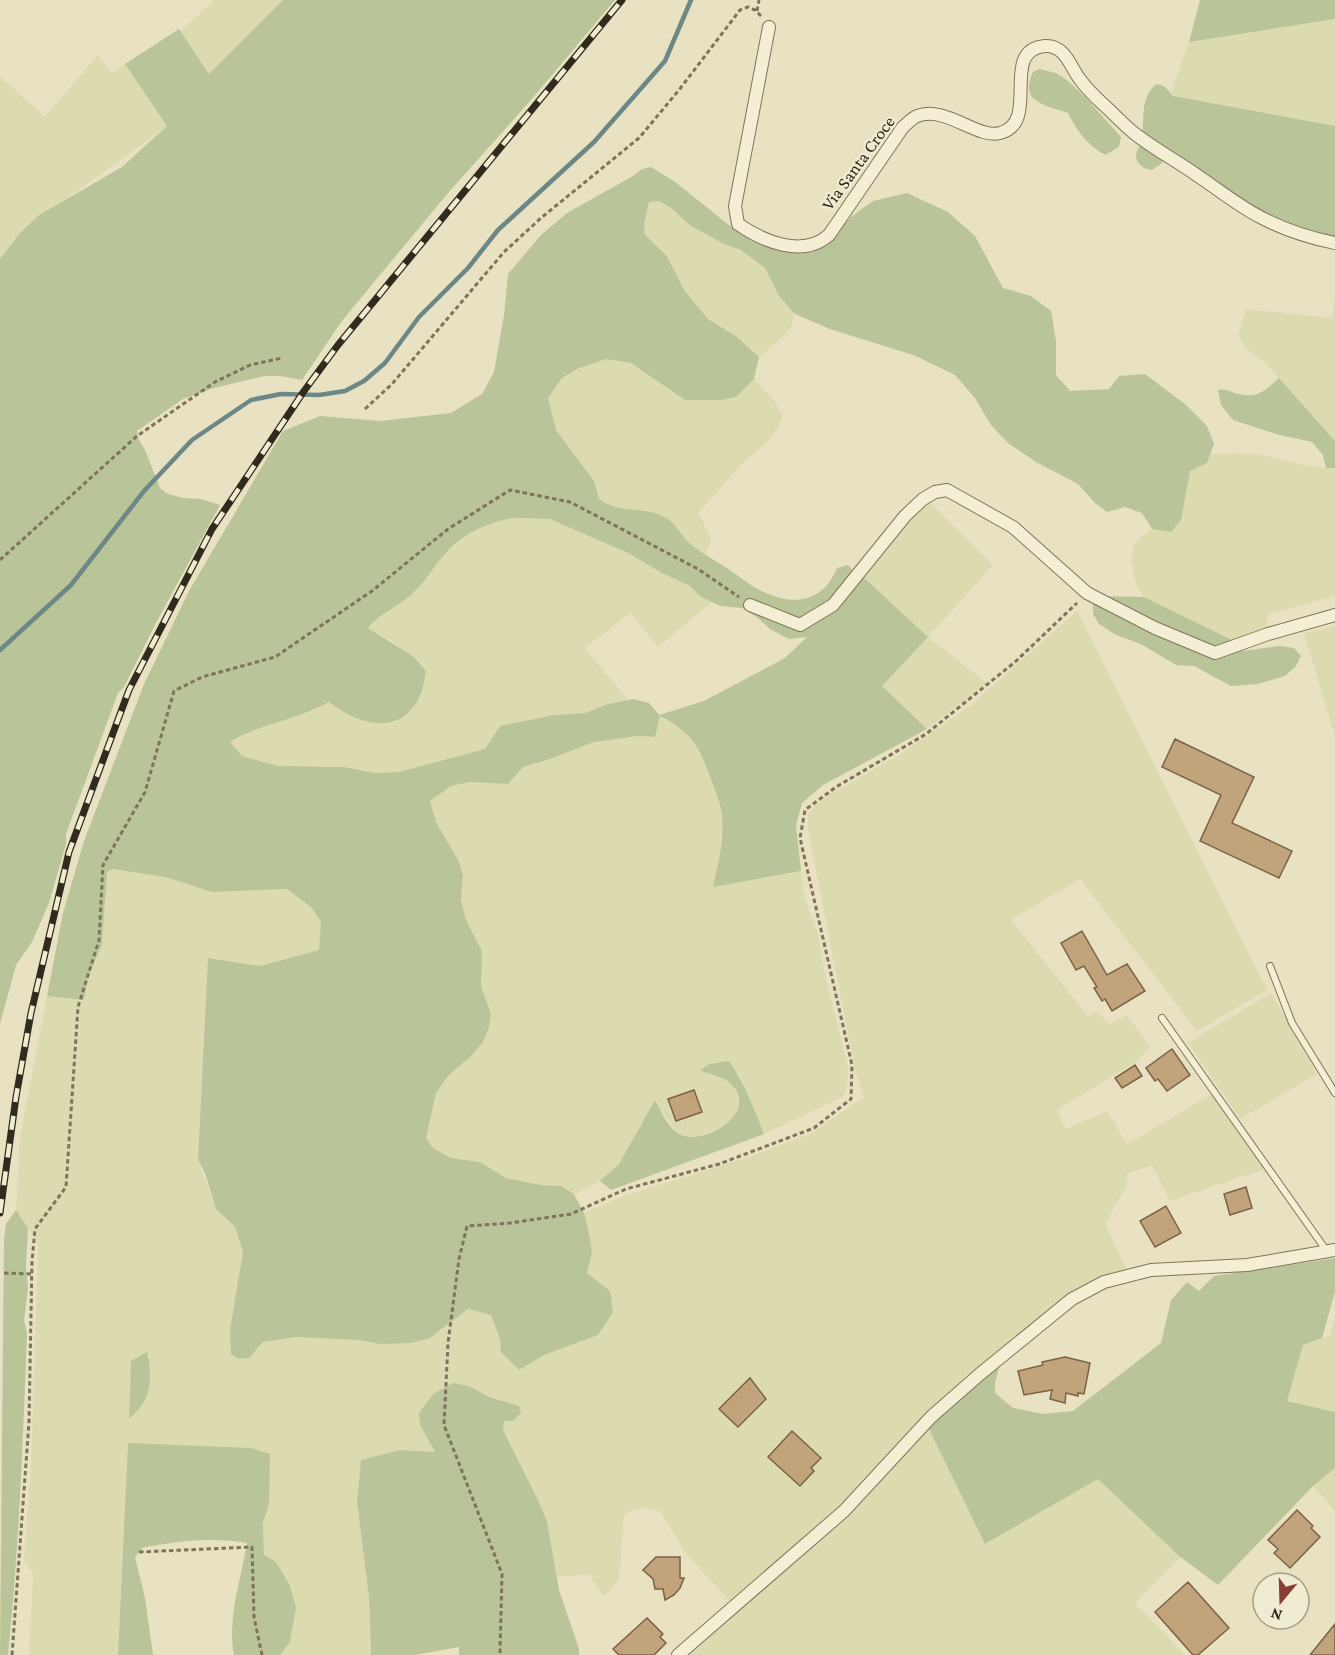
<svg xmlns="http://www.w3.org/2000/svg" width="1335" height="1655" viewBox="0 0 1335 1655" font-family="'Crimson Pro',serif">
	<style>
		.farmland { fill: #dcdbb0 }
		.green { fill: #b9c498; fill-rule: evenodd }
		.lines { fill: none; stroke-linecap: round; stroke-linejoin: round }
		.stream { stroke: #6c8785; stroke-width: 4.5 }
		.building { fill: #c1a37c; stroke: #7c6244; stroke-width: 1.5 }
		.service-casing { stroke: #7f745b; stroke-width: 8 }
		.minor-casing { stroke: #7f745b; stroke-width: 14 }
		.path { stroke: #7f745b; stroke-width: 3; stroke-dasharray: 4.5 3; stroke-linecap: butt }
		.service { stroke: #f4efd4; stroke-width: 6 }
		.minor { stroke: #f4efd4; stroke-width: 12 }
		.rail-casing { stroke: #312a1e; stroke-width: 7 }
		.rail { stroke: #f0ecd1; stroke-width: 4.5; stroke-dasharray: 14; stroke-linecap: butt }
		.labels { text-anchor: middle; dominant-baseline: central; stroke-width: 4.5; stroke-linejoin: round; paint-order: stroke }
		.street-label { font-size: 18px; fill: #312a1e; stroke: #f0ecd1 }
	</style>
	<rect width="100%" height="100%" fill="#e8e2c2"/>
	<path class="farmland" d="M214 0H283L209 74 180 32Z
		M1335 19V126L1173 96 1171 92 1189 42Z
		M98 55 112 73 125 64 167 126 69 197 39 215 20 233 0 259V76L45 117Z
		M659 201 671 208 691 226 724 244 741 250 765 268 779 296 795 314 792 325 787 333 759 357 737 337 708 319 685 291 666 255 645 235 644 225 649 202Z
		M1335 298V441L1268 366 1246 348 1238 335 1246 309 1332 318Z
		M606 359 631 363 686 400 736 397 754 379 774 400 783 416 779 426 767 442 742 464 697 514 703 521 711 541 705 555 687 542 669 519 649 512 617 509 598 499 594 481 556 430 548 398 562 378 579 368Z
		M1237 453 1257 454 1308 466 1335 468V596L1268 614 1267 630 1234 641 1144 597 1136 584 1131 559 1134 545 1141 537 1152 529 1171 532 1181 520 1190 471 1207 463 1210 454Z
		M927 500 993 565 928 637 987 683 927 729 881 686 861 575 905 521Z
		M512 518 550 519 565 525 628 553 662 573 690 586 700 596 712 602 658 647 630 613 585 648 628 700 608 704 585 713 554 715 500 726 485 749 449 760 399 772 375 773 344 767 278 766 242 756 230 742 254 729 313 711 330 702 342 712 408 715 419 697 425 683 426 671 413 656 390 640 367 629 374 620 414 592 446 552 466 535 491 522Z
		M1077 611 1267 990 1197 1031 1080 879 1011 920 1088 1016 1096 1011 1110 1024 1127 1015 1150 1046 1136 1062 1057 1110 1065 1129 1107 1111 1127 1144 1212 1094 1267 1168 1170 1201 1152 1165 1127 1174V1185L1105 1224 1128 1273 1055 1305 844 1505 732 1604 684 1551 660 1511 643 1508 629 1511 624 1516 619 1580 604 1597 592 1580 591 1574 557 1577 547 1521 536 1496 502 1430 511 1403 489 1397 469 1386 420 1425 435 1452 400 1450 361 1460 357 1502 369 1598 371 1655H280L290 1642 264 1555 263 1523 269 1503 128 1443 118 1655H29L33 1573 24 1561 31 1464 38 1246 27 1226 16 1210 20 1137 47 996 84 1000 87 981 102 944 107 872 114 869 140 872 165 877 212 892 287 889 312 908 321 923 319 950 260 966 208 958 198 1160 216 1209 235 1227 243 1252 230 1330 256 1351 263 1342 295 1337 359 1340 380 1344 440 1332 459 1314 468 1309 491 1315 500 1339 501 1352 519 1370 544 1355 598 1335 612 1311 610 1291 587 1273 592 1252 584 1213 621 1197 748 1157 810 1134 864 1097 856 1074 834 964 808 829V814L816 804 829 795 899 755 971 705Z
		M1335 626V737L1304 633Z
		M659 716 678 725 699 747 718 797 723 816 720 852 714 886 801 871 805 898 819 937 822 961 848 1068 847 1086 843 1097 764 1134 750 1099 739 1075 729 1062 710 1064 709 1075 721 1076 734 1086 740 1101 737 1115 723 1127 704 1135 686 1137 676 1132 661 1110 640 1124 630 1147 618 1165 600 1181 574 1194 561 1186 541 1185 506 1178 480 1162 451 1158 433 1148 426 1138 436 1093 448 1076 471 1056 491 1014 481 986 482 951 466 920 461 901 463 889 436 822 430 801 451 786 470 782 508 784 522 767 547 760 594 742 638 736 654 737Z
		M1271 993 1317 1074 1240 1119 1188 1043Z
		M1335 1317V1412L1287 1401 1303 1344 1330 1335Z
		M928 1427 985 1544 1098 1479 1181 1557 1135 1603 1185 1655H685Z
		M1335 1468V1511L1313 1486Z"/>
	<path class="green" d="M283 0H615L531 100 448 193 341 322 302 380 280 376H265L214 388 183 399 137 431 139 440 145 450 160 488 168 494 183 498 201 499 220 505 157 621 124 687 118 693 66 834V844L49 903 32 942 16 965 0 1024V259L20 233 39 215 122 167 167 126 125 64 179 29 209 74Z
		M1200 0H1335V19L1189 42Z
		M1039 69 1056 73 1067 80 1086 98 1121 137 1119 147 1105 155C1087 145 1077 131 1068 113 1047 105 1018 103 1033 72Z
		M1156 84 1164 86 1173 96 1335 126V238C1272 229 1221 187 1169 153L1161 164 1152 170C1146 169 1140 167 1137 160 1134 153 1139 149 1141 142 1146 122 1138 100 1156 84Z
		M651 167 674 181 730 226 755 240 781 250 833 236 851 217 873 201 907 193 948 212 975 236 1003 288 1031 296 1051 311 1056 341V375L1070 391 1109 389 1119 376 1145 374 1186 405 1207 426 1214 444 1207 463 1190 471 1181 520 1171 532 1152 529 1142 513 1125 507 1107 512 1095 503 1078 484 1036 462 1008 443 991 425 975 398 955 375 916 356 830 329 795 314 779 296 765 268 741 250 724 244 691 226 671 208 659 201 649 202 644 225 645 235 666 255 685 291 708 319 737 337 759 357 754 379 736 397 721 400H685L631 363 606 359 579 368 562 378 548 398 556 430 594 481 599 499C621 515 647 505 668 519 677 525 682 537 689 543 701 553 715 560 728 569 737 574 745 582 754 587 787 606 821 607 837 568L848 565 853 570 855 581 861 575 928 637 882 686 927 729 823 785 802 803 796 825 801 871 713 887C718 864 724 841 722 818 722 806 716 793 712 782 700 748 693 733 660 716L655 737 638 736 594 742 547 760 523 767 508 784 470 782 451 786 430 801 436 822 459 862 463 876 461 901 466 920 482 951 481 986 491 1014 489 1027 483 1042 471 1056 448 1076 436 1093 426 1138 433 1148 451 1158 480 1162 506 1178 541 1185 561 1186 574 1194 584 1213 590 1239 592 1252 587 1273 610 1291 613 1312 598 1335 544 1355 519 1370 501 1352 500 1339 491 1315 468 1309 430 1338 411 1343 380 1344 359 1340 295 1337 263 1342 249 1358 239 1359 231 1354 230 1330 243 1252 235 1227 216 1209 205 1173 198 1160 208 958 260 966 319 950 321 922 312 908 287 889 212 892 165 877 113 869 107 872 102 944 87 981 84 1000 47 996 63 913 84 841 144 684 189 591 283 431 320 416 380 421 451 413 482 394 494 372 504 315 508 274 541 235 567 213 633 176 642 169ZM512 518 550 519 628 553 662 573 690 586 700 596 720 606 742 608 758 618 770 629 789 639 807 637 785 658 704 701 659 715 649 703 634 699 608 704 585 713 554 715 500 726 485 749 399 772 375 773 344 767 278 766 242 756 230 742C261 723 298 720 329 702 371 735 419 733 426 671L413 656 368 628C380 612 401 606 415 591 426 581 434 566 444 555 461 534 486 523 512 518Z
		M1279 378 1335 441V468H1326L1323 455 1312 442 1276 434 1233 420 1221 405 1218 390C1224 389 1226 390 1232 392 1255 400 1262 393 1279 378Z
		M1100 596 1144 597 1234 641 1242 651 1280 646 1294 648 1301 656 1296 666 1285 676 1258 684 1231 686 1194 666 1176 665 1141 644 1116 635 1099 624 1093 614V602Z
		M729 1061C745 1084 754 1109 764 1134L611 1190 600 1181 619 1164 655 1100C661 1111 666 1123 675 1131 696 1151 761 1115 732 1085 723 1075 711 1076 700 1070L710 1064Z
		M16 1210 28 1228 26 1267 28 1289 24 1320 27 1333C23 1441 19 1548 8 1655H0L4 1239 6 1224Z
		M1335 1258V1292L1322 1338 1303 1345 1287 1401 1335 1412V1468L1313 1486 1218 1585 1179 1556 1098 1479 985 1544 928 1427 1000 1363 995 1383V1393L1013 1408 1043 1414 1073 1411 1161 1343 1171 1300 1187 1282 1199 1291 1214 1276Z
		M147 1352C153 1380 152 1400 129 1419L131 1361Z
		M453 1383 469 1386 489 1397 519 1406 521 1413 513 1421H504L503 1430 536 1496 547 1521 559 1590 579 1649V1655H459V1647L415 1655H371L369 1598 357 1502 361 1460 400 1450 435 1452 420 1425 419 1413 433 1394Z
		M128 1443 251 1448 270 1454 269 1503 263 1523 264 1555 276 1562 289 1584 296 1607 290 1642 280 1655H234C227 1617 241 1580 247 1543 212 1537 176 1541 142 1548L135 1557 145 1598 153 1655H118Z"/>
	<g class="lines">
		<path class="stream" d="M0 650 71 585 144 491 192 440 251 400 281 394 319 395 345 391 364 381 385 363 419 317 468 268 498 230 594 142 665 61 691 0"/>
	</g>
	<path class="building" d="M1175 739 1254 777 1232 823 1292 851 1279 878 1200 841 1221 795 1162 767Z
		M1082 931 1107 975 1127 964 1145 991 1112 1011 1105 999 1102 1001 1094 988 1097 987 1084 966 1076 970 1061 943Z
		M1172 1049 1190 1075 1167 1091 1158 1079 1155 1081 1146 1068Z
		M1135 1065 1142 1076 1122 1088 1115 1078Z
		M694 1090 702 1112 676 1121 668 1099Z
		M1246 1187 1252 1208 1230 1215 1224 1194Z
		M1166 1206 1181 1233 1155 1247 1140 1221Z
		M1065 1357 1090 1363 1084 1394 1078 1393V1396L1066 1393 1065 1403 1050 1399 1052 1390 1024 1395 1018 1371 1043 1365 1042 1362Z
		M750 1378 766 1399 738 1427 719 1409Z
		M792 1431 821 1458 811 1468 814 1471 800 1486 768 1457Z
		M1297 1510 1313 1526 1311 1528 1320 1537 1290 1568 1274 1553 1278 1549 1268 1540Z
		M656 1557H680V1578H684L680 1588 674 1595 665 1600 663 1589H655L653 1579 643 1570Z
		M1188 1582 1229 1628 1198 1655H1193L1155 1612Z
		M647 1618 663 1634 660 1637 666 1643 654 1655H619L613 1649Z
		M1335 1624V1655H1310Z"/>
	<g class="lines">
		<g class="service-casing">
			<path id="service" d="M1270 966 1292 1023 1335 1093
				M1162 1018 1326 1250"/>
		</g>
		<g class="minor-casing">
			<path id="minor" d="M769 27 735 206 738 224C764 242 803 258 829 235L903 127C907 124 912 118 917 116 945 105 977 139 1000 133 1042 122 998 50 1045 46 1065 45 1070 66 1079 78 1086 88 1095 97 1104 105 1114 114 1123 124 1134 133 1154 149 1177 161 1198 176 1219 190 1240 207 1262 218 1285 230 1310 238 1335 243
				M750 605 800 625 833 605 905 516 923 499 935 492 947 490 1013 527 1087 593 1155 628 1215 653 1268 634 1335 615
				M678 1655 844 1511 931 1417 980 1374 1072 1299 1104 1282 1151 1270 1247 1265 1335 1250"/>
		</g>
		<path class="path" d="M757 11 759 0
			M365 409 392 384 504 252 541 218 639 138 679 90 740 10 748 7 755 10 761 16
			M0 560 137 436 215 382 250 365 282 358
			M4 1273 32 1274
			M139 1552 252 1547 254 1617 262 1655
			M500 1653 502 1574 444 1425 448 1343 459 1259 467 1226 510 1223 571 1214 626 1189 719 1164 814 1128 851 1099 852 1065 800 838 805 810 836 787 926 734 1015 662 1077 603
			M12 1655 29 1422 32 1261 35 1229 66 1187 78 1007 99 940 103 865 145 792 174 691 202 677 275 657 372 591 448 529 510 490 570 502 698 569 739 597"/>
		<use href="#service" class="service"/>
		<use href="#minor" class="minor"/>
		<g class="rail-casing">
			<path id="rail" d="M0 1213 16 1097 31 1013 69 852 129 690 212 529 304 391 338 345 622 0"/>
		</g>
		<use href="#rail" class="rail"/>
	</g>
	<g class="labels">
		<g class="street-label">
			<text transform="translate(858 163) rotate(-54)">Via Santa Croce</text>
		</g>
	</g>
	<g transform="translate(1281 1601) rotate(199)"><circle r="28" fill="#f0ecd1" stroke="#a49e89" stroke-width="1.5"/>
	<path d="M0-4.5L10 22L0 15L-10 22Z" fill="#873e33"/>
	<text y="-9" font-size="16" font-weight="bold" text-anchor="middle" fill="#312a1e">N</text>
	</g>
</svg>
